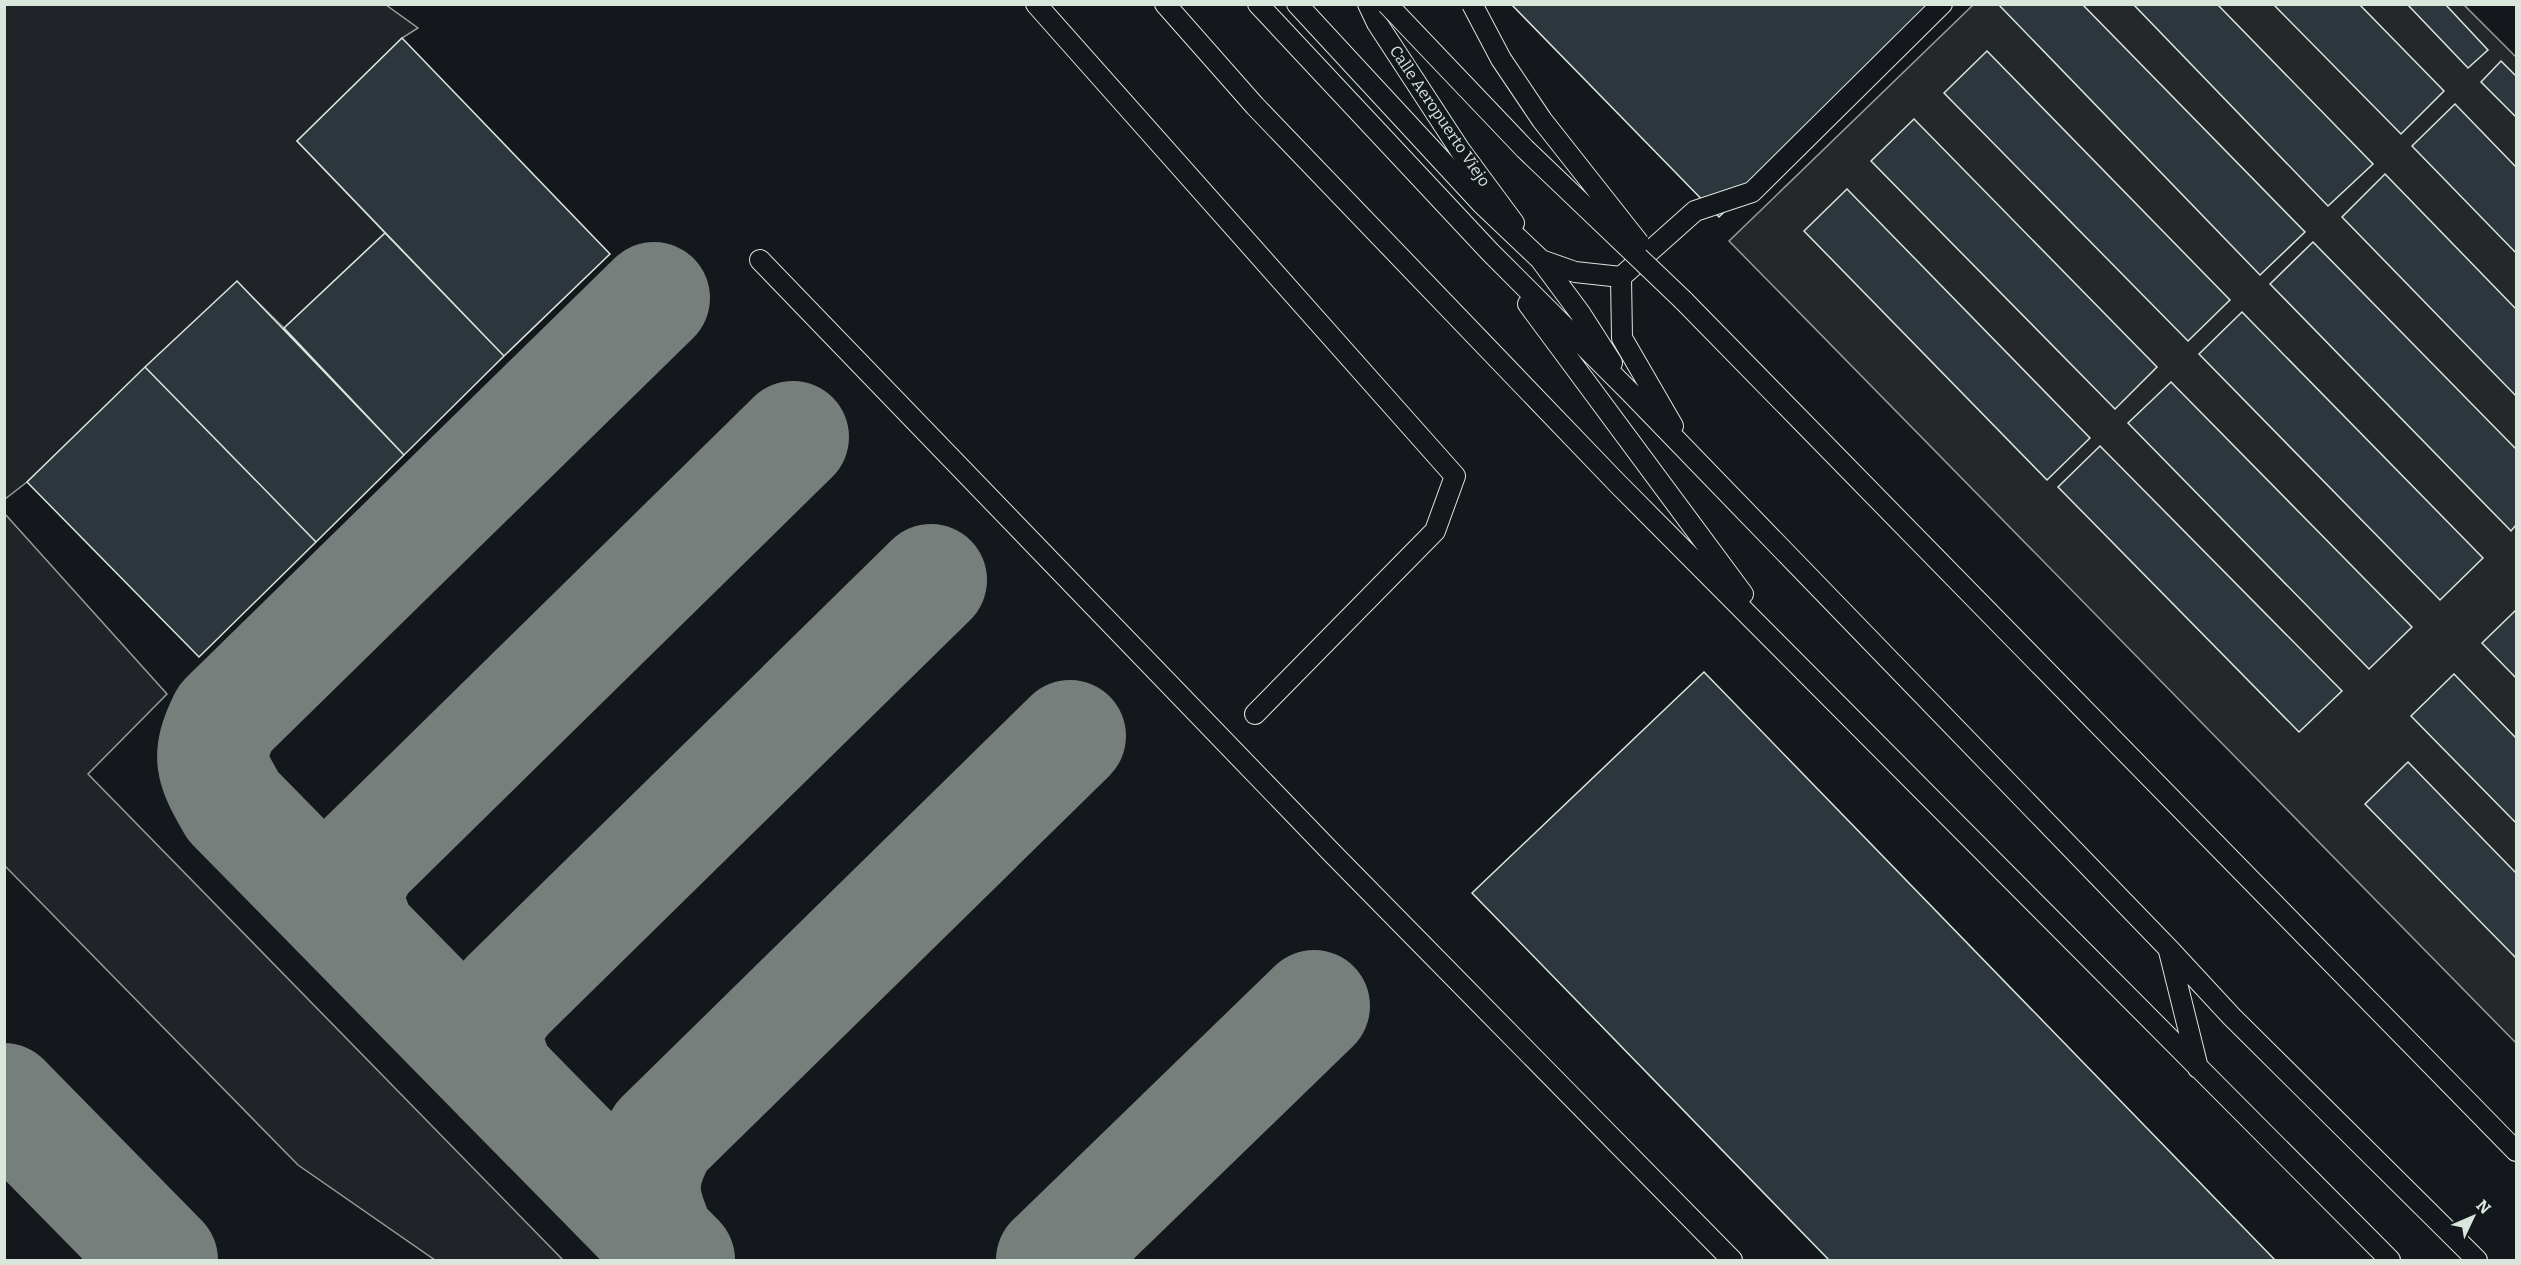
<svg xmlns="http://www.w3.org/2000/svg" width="2521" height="1265" viewBox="0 0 2521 1265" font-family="Bitter,serif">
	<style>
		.green { fill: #202428; stroke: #939e99; stroke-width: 1.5 }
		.parking { fill: #24282b; stroke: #939e99; stroke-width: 1.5 }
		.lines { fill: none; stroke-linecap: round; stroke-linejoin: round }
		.taxiway { stroke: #767f7c; stroke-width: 112 }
		.building { fill: #2c363c; stroke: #d8e6dc; stroke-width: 1.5 }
		.service-casing { stroke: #d8e6dc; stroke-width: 22 }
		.service { stroke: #14181c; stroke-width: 20 }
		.service-bridge-casing { stroke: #d8e6dc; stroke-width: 22; stroke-linecap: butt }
		.service-bridge { stroke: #14181c; stroke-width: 20 }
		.labels { text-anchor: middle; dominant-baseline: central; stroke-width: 4.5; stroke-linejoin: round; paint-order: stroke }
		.street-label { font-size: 16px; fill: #d8e6dc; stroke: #14181c }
	</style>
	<rect width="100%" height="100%" fill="#14181c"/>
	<path class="green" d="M5 5H386L418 28 402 38 297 141 385 233 284 328 237 282 27 482 5 499Z
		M5 514 167 694 88 774 563 1260H435L298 1165 5 866Z"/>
	<path class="parking" d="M1973 5H2464L2516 57V1043L1729 241Z"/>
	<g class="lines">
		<path class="taxiway" d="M654 298 225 718C205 758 212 769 233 806L679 1260
			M360 934C345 898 344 893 363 859L793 437
			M500 1078C485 1045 482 1026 507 996L931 580
			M4 1099 162 1260
			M660 1241C641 1197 638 1180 661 1137L1070 736
			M1052 1260 1314 1006"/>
	</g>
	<path class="building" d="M1511 4H1937L1719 217Z
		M1998 4H2082L2305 232 2260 275Z
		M2133 4H2217L2373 164 2328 206Z
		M2273 4H2359L2444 91 2401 134Z
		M2407 4H2445L2488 50 2468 68Z
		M402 38 610 254 504 356 297 141Z
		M1987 51 2230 300 2188 341 1944 93Z
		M2501 61 2516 76V117L2481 82Z
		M2455 104 2516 167V253L2412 146Z
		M1914 119 2157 367 2115 409 1871 161Z
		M2385 174 2516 309V396L2342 217Z
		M1847 189 2090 438 2047 480 1804 231Z
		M385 233 504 356 404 455 284 328Z
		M2313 242 2516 449V525L2511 531 2270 284Z
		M237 281 404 455 316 542 145 367Z
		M2242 312 2483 558 2440 600 2199 354Z
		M145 367 316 542 199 657 27 482Z
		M2171 382 2412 627 2369 669 2128 423Z
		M2100 446 2342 691 2299 732 2058 487Z
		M2516 610V678L2482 643Z
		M1704 672 2275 1260H1829L1472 893Z
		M2454 674 2516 738V823L2411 716Z
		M2408 762 2516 873V958L2365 804Z"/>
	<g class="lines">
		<g class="service-casing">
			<path id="service" d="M1036 4 1455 476 1435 531 1255 714
				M1165 4 1255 106 1618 484 2390 1260
				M1258 4 1491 253 1629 391 2169 949 2232 1017 2477 1260
				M1297 4 1482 204 1541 260 1575 272 1621 277 1695 211 1752 192 1942 4
				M1368 4 1377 23 1460 150 1514 223
				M1540 259 1580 313 1612 363
				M760 260 1333 854 1732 1260
				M1621 277 1622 338 1673 426
				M1683 300 2516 1151
				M1528 304 1743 594
				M2169 951 2198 1068"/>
		</g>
		<use href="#service" class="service"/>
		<g class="service-bridge-casing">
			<path id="service-bridge" d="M1387 4 1525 149 1683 300
				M1472 4 1501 59 1542 120 1639 243"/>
		</g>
		<use href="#service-bridge" class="service-bridge"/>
	</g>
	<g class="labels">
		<g class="street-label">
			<text transform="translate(1440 116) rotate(56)">Calle Aeropuerto Viejo</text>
		</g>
	</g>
	<rect width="2521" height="1265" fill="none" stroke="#d8e6dc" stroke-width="12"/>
	<g transform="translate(2473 1217) rotate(46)" stroke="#14181c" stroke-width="4.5" paint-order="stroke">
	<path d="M0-4.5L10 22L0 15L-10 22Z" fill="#d8e6dc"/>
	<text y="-9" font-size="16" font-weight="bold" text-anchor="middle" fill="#d8e6dc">N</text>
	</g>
</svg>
